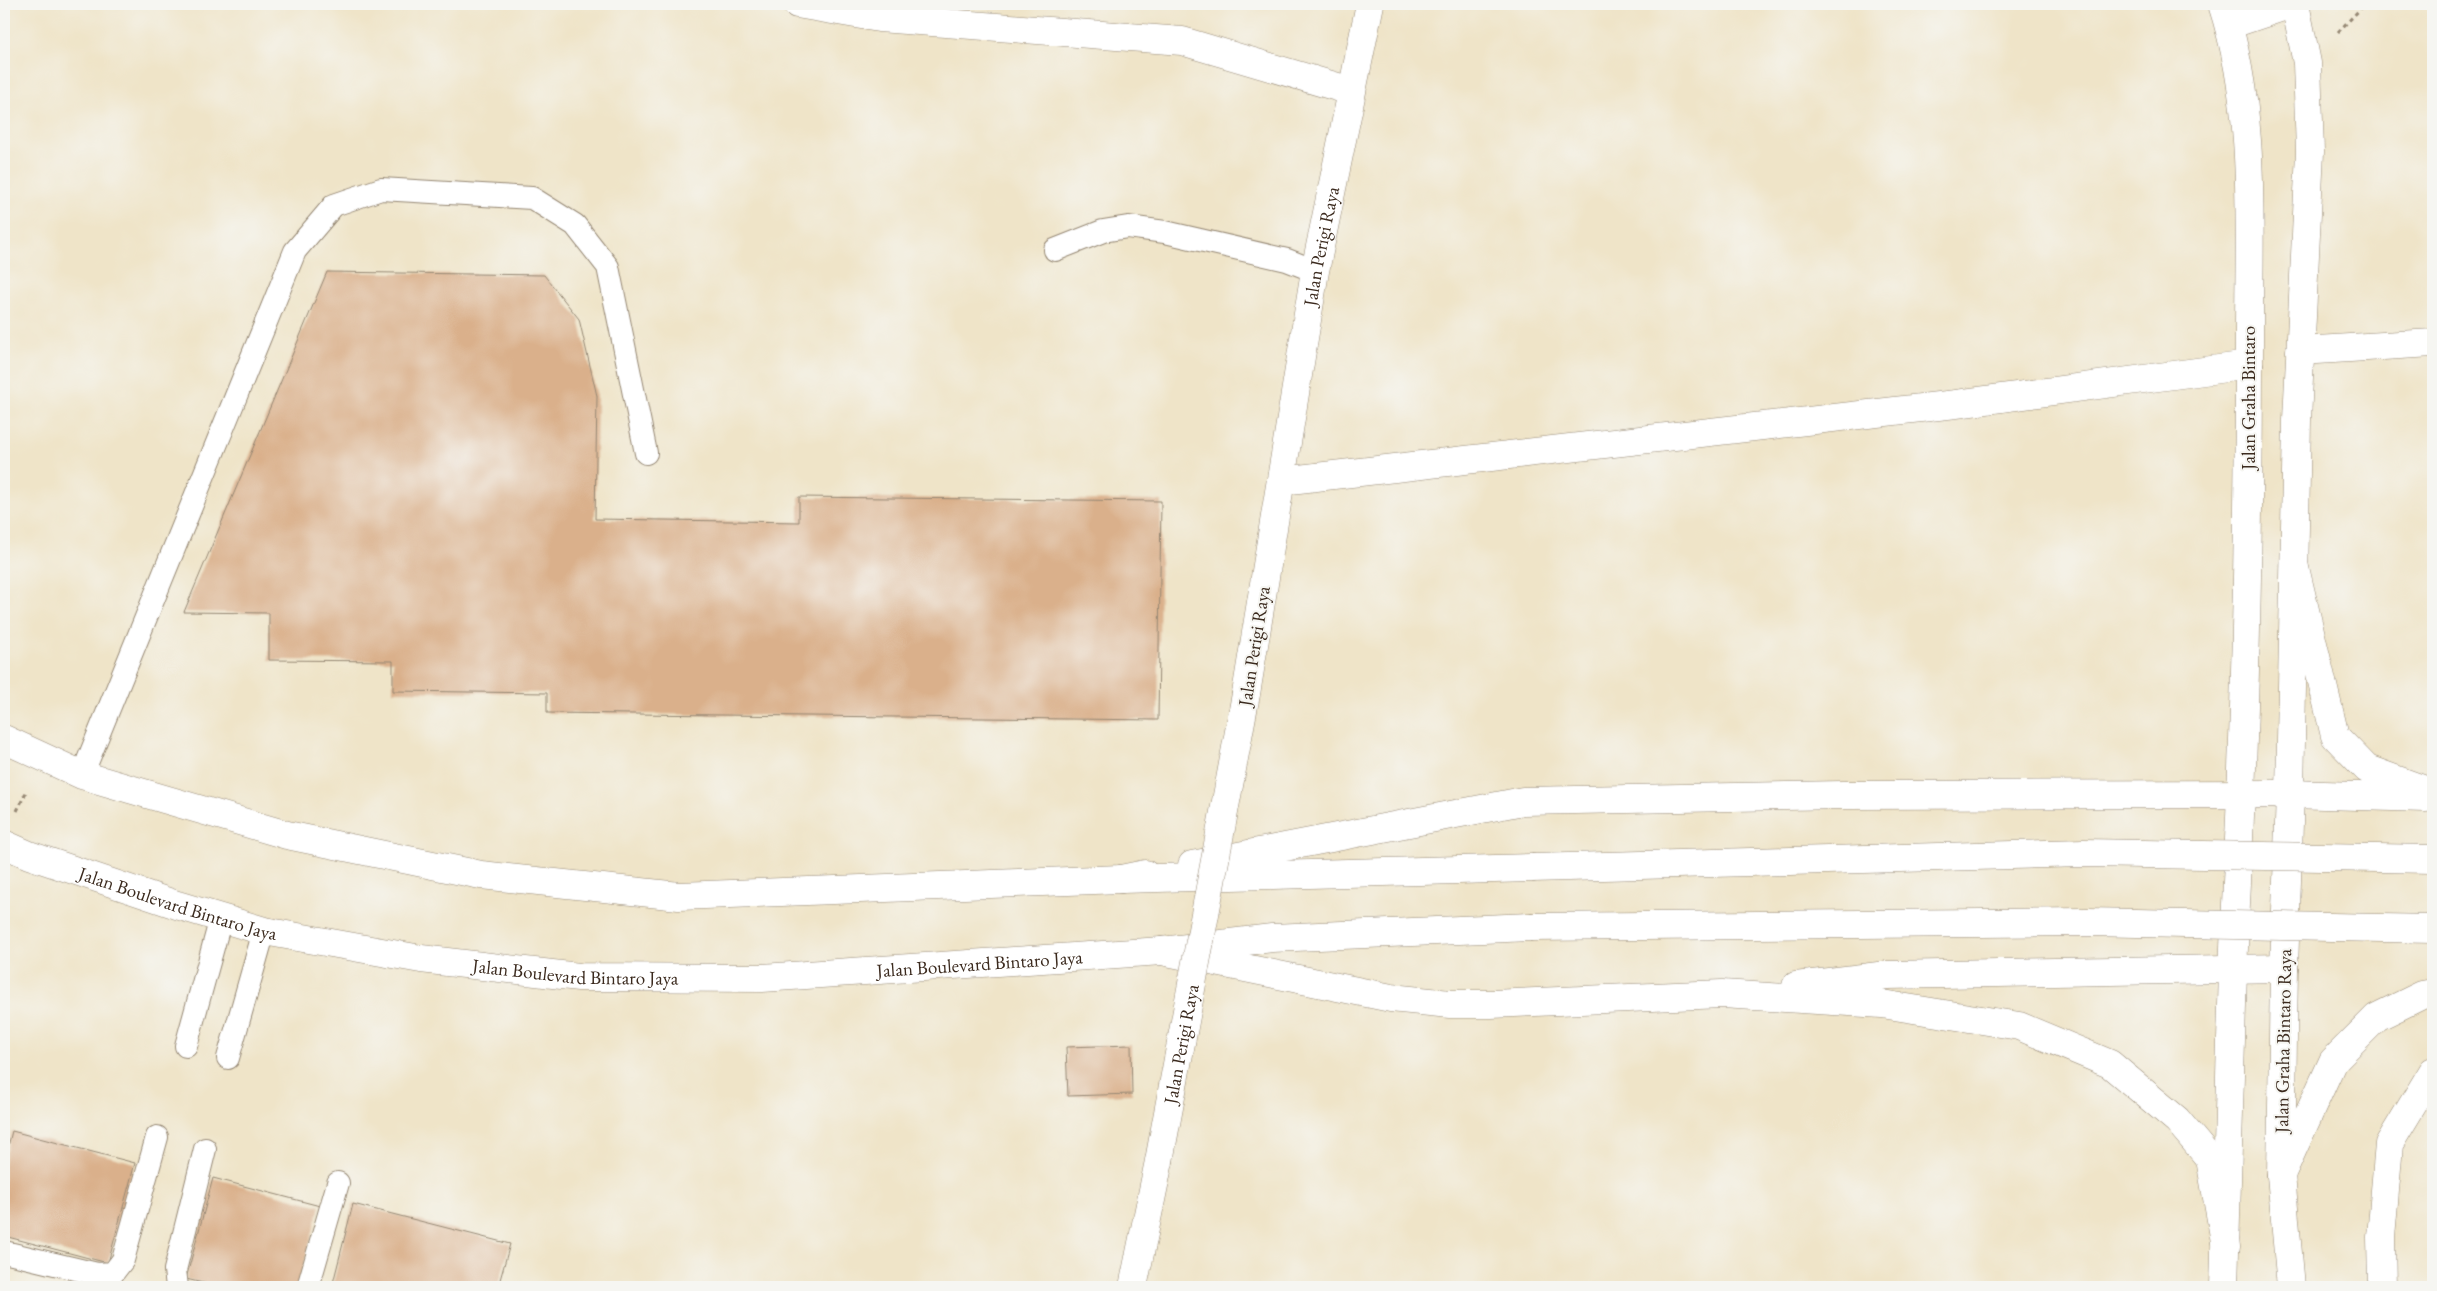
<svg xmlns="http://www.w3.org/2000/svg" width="2437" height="1291" viewBox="0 0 2437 1291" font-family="'EB Garamond',serif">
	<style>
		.building { fill: #dab08b }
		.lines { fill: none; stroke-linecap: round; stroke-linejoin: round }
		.lane-casing { stroke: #958773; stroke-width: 24 }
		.street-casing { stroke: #958773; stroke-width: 29 }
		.secondary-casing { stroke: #958773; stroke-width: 29 }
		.primary-casing { stroke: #958773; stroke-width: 29 }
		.highway-casing { stroke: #958773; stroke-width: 29 }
		.path { stroke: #958773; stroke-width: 3; stroke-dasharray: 4 4; stroke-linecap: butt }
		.lane { stroke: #fff; stroke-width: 22 }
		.street { stroke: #fff; stroke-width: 28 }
		.secondary { stroke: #fff; stroke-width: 28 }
		.primary { stroke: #fff; stroke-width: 28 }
		.highway { stroke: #fff; stroke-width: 28 }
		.secondary-bridge-casing { stroke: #958773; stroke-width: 29; stroke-linecap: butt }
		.highway-bridge-casing { stroke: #958773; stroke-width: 29; stroke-linecap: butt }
		.secondary-bridge { stroke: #fff; stroke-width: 28 }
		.highway-bridge { stroke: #fff; stroke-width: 28 }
		.labels { text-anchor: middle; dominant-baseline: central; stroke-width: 4; stroke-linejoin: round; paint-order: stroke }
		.street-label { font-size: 19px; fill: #3b2a1e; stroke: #f6f6f2 }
	</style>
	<rect width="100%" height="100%" fill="#f6f6f2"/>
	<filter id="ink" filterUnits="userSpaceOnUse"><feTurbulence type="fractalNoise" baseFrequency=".02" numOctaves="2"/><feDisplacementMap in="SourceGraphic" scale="10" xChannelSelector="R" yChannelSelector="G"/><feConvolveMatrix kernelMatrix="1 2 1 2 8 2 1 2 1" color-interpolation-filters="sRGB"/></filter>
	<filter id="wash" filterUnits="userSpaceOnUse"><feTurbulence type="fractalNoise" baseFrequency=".0096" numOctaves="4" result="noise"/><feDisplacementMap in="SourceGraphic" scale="20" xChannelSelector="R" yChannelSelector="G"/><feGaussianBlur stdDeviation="1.12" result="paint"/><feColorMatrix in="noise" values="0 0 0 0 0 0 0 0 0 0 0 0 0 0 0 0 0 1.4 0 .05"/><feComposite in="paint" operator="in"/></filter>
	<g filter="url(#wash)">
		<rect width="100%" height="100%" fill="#efe4c8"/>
		<g id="blocks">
			<path class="building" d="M327 272 544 275 579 319 597 396 595 519 799 522V497L1161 501 1158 720 547 713V693L393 691V661L269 660V613L184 612Z
				M1131 1045 1132 1094 1068 1096 1066 1047Z
				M12 1131 135 1163 108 1263 4 1236V1162Z
				M213 1178 320 1206 298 1287H220L186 1279Z
				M353 1204 510 1244 498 1287H332Z"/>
		</g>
	</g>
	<g filter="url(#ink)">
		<use href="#blocks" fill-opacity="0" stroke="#958773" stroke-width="1"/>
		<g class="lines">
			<g class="lane-casing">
				<path id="lane" d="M1055 250 1103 231 1128 227 1165 232 1287 260 1315 271
					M82 775 295 251 334 205 381 189 532 198 575 225 608 267 646 453
					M186 1046 221 918
					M228 1058 264 931
					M4 1252 97 1274 113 1273 123 1260 157 1137
					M177 1287 175 1270 205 1149
					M308 1287 338 1183"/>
			</g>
			<g class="street-casing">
				<path id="street" d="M797 4 879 18 1182 41 1351 91
					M2300 351 2433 343
					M1281 481 1956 404 2249 365
					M2382 1287 2381 1237 2389 1144 2433 1071"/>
			</g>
			<g class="secondary-casing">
				<g id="secondary">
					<path d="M2222 4C2257 111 2249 225 2249 336 2249 489 2247 642 2241 795"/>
					<path d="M2229 25 2292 4"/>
					<path id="s1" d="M1246 694 1315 271 1370 4"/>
					<path d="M2290 794 2297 420 2310 152 2307 63 2295 4"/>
					<path d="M1133 1287 1159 1161"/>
				</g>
			</g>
			<g class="primary-casing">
				<g id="primary">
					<path d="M4 739 82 775 287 835 481 875 679 896 1121 879 1145 874"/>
					<path id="s2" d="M4 844 29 855 177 905 264 931 421 959 579 977 762 978 1162 951 1391 998 1450 1004H1491L1722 994 1882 1004 2019 1026 2110 1064 2177 1120 2210 1159 2226 1247"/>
					<path d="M1192 865 1523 801 1843 795 2290 794 2284 968 2281 1175 2291 1287"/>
					<path d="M1796 986 1887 975 2284 968"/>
					<path d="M2224 1287 2233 970 2241 795"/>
				</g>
			</g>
			<g class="highway-casing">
				<path id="highway" d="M2295 568 2335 736 2367 769 2433 793
					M2290 794 2426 798
					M1121 879 1532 868
					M1162 951 1272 938 1530 927
					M2281 1175 2333 1061 2377 1017 2422 995 2433 993"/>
			</g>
			<path class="path" d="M2338 32 2365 4
				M17 811 27 790"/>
			<use href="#lane" class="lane"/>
			<use href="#street" class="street"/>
			<use href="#secondary" class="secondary"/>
			<use href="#primary" class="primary"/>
			<use href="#highway" class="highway"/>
			<g class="secondary-bridge-casing">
				<g id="secondary-bridge">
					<path id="s3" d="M1159 1161 1246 694"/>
				</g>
			</g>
			<g class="highway-bridge-casing">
				<path id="highway-bridge" d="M1532 868 2084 853 2433 859
					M1530 927 2088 922 2433 929"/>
			</g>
			<use href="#secondary-bridge" class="secondary-bridge"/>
			<use href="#highway-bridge" class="highway-bridge"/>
		</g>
	</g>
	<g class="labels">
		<g class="street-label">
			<text stroke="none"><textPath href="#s1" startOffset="454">Jalan Perigi Raya</textPath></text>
			<text transform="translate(2248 398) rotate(-90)">Jalan Graha Bintaro</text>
			<text transform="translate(1254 646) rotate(-81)">Jalan Perigi Raya</text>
			<text stroke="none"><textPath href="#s2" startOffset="184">Jalan Boulevard Bintaro Jaya</textPath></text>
			<text stroke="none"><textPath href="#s2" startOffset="994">Jalan Boulevard Bintaro Jaya</textPath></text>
			<text stroke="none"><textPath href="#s2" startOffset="589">Jalan Boulevard Bintaro Jaya</textPath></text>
			<text transform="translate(2283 1041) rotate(-89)">Jalan Graha Bintaro Raya</text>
			<text stroke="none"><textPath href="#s3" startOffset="119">Jalan Perigi Raya</textPath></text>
		</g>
	</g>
	<rect width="2437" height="1291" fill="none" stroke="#f6f6f2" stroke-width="20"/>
</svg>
